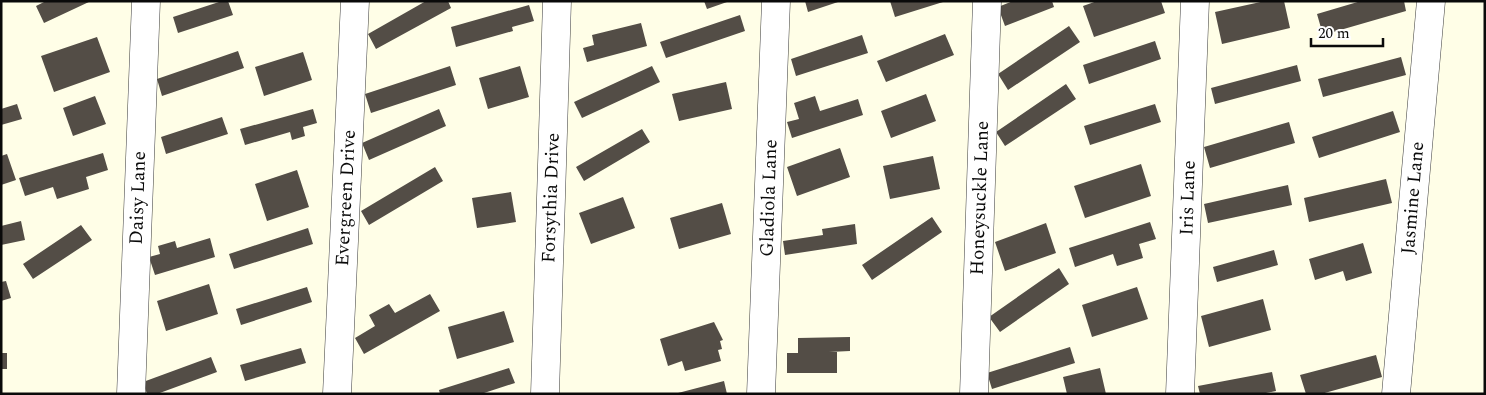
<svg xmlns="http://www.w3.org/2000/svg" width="1486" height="395" viewBox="0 0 1486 395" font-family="Spectral,serif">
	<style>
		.building { fill: #534d46 }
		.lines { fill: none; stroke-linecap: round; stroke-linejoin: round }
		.minor-casing { stroke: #3d3d3d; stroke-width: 29 }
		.minor { stroke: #fff; stroke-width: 28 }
		.labels { text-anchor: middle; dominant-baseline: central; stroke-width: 5; stroke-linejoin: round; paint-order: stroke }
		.street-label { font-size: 19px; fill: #0a0a0a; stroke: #fff }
	</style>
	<rect width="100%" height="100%" fill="#fffee7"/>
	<path class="building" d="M46 1H91L44 23 36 6Z
		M222 1H228L233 15 178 33 173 17Z
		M426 1H448L451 8 376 49 368 34Z
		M704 1H727V2L707 9Z
		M805 1H838V2L808 12Z
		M890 1H942L943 2 895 17Z
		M1013 1H1052L1054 7 1005 26 998 7Z
		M1097 1H1161L1165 13 1094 37 1083 6Z
		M1265 1H1284L1290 28 1222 44 1215 12Z
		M1361 1H1404L1406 11 1323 35 1317 14Z
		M529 5 534 21 512 27 513 31 456 47 451 27Z
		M740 15 745 31 666 58 660 42Z
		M641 23 647 46 587 62 583 48 594 45 592 35Z
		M1069 26 1080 42 1008 90 998 74Z
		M945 34 954 55 886 82 877 61Z
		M862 35 868 53 796 76 791 59Z
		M97 37 110 72 54 92 41 56Z
		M1155 41 1161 59 1089 84 1083 65Z
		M238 51 244 68 162 96 157 79Z
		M303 52 312 80 264 96 255 67Z
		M1401 57 1406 75 1323 97 1318 79Z
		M1297 65 1301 81 1215 104 1211 88Z
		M450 66 456 85 371 113 365 94Z
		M520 66 529 97 488 109 479 78Z
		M652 66 660 82 582 118 574 102Z
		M726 82 732 109 679 121 672 94Z
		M1066 84 1076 99 1005 146 996 132Z
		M926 94 936 121 891 138 881 111Z
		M95 96 106 124 73 136 63 108Z
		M815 96 820 111 858 99 863 115 792 138 787 122 799 119 794 103Z
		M17 104 22 119 1 125V109Z
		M1155 104 1161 122 1090 145 1084 126Z
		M313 109 317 123 303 127 305 136 292 140 290 132 245 145 240 129Z
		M439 109 446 126 369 160 362 143Z
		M1393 111 1400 132 1319 158 1312 137Z
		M222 117 228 134 166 154 161 137Z
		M1289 122 1295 143 1210 168 1204 147Z
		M642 129 650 142 584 181 576 167Z
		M840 148 850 177 797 196 787 167Z
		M103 153 108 170 86 177 89 189 57 199 53 187 25 196 19 178Z
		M7 154 16 180 1 185V156Z
		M933 156 940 189 890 199 883 166Z
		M1141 164 1151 196 1085 218 1074 186Z
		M435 167 443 181 369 225 361 211Z
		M297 170 309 207 267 221 255 184Z
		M1386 179 1392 203 1309 222 1304 198Z
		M1288 185 1292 205 1208 223 1204 204Z
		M511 192 516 222 477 228 472 198Z
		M623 197 635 228 591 244 579 213Z
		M722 203 731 234 679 249 670 218Z
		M932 217 942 232 872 280 862 265Z
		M21 221 25 240 1 245V226Z
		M1150 222 1156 239 1139 244 1143 258 1117 266 1113 254 1075 267 1069 248Z
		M1046 223 1056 253 1005 271 995 242Z
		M855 224 857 244 785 255 783 241 823 235 822 229Z
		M81 225 92 240 33 279 23 264Z
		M308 228 313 244 234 269 229 254Z
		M210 238 215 257 155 275 149 257 160 254 158 246 175 241 177 248Z
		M1363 243 1372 273 1346 281 1343 271 1315 280 1309 259Z
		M1274 250 1278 265 1217 282 1213 267Z
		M1059 268 1069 284 1000 332 989 317Z
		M6 281 11 298 1 301V282Z
		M209 284 218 314 166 331 157 301Z
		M307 287 312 302 241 325 236 309Z
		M1137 287 1148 319 1092 337 1082 305Z
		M430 294 440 311 364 354 355 338 375 326 369 315 389 304 395 313Z
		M1263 299 1271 330 1209 347 1201 316Z
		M504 311 514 342 457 359 448 327Z
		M714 322 723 340 720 341 722 349 718 350 721 361 685 371 682 361 668 366 660 339Z
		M850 337V351L829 352H837V373H787V353H798V338Z
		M1070 347 1075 363 992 389 987 373Z
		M301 348 306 363 245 381 240 365Z
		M1 353H7V369H1Z
		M1376 355 1382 377 1321 394H1306L1300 375Z
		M211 357 217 372 157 394H147L143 382Z
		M509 368 515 383 481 394H440L439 390Z
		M1100 368 1106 394H1067L1063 377Z
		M1272 372 1276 391 1261 394H1200L1198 386Z
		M724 381 727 394H678V393Z"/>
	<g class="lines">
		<g class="minor-casing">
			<path id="minor" d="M131 394 146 1
				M337 394 355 1
				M545 394 557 1
				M761 394 776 1
				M974 394 987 1
				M1180 394 1195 1
				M1396 394 1431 1"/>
		</g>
		<use href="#minor" class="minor"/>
	</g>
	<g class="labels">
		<g class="street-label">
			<text transform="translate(138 198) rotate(-88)">Daisy Lane</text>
			<text transform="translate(346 198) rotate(-87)">Evergreen Drive</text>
			<text transform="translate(551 198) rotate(-88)">Forsythia Drive</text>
			<text transform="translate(769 198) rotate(-88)">Gladiola Lane</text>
			<text transform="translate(980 198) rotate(-88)">Honeysuckle Lane</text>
			<text transform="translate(1188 198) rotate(-88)">Iris Lane</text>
			<text transform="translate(1413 198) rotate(-85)">Jasmine Lane</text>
		</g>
	</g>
	<rect width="1486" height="395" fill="none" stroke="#0a0a0a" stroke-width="5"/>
	<path d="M1311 38v8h72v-8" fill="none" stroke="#0a0a0a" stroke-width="2.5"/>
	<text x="1318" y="38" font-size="15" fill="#0a0a0a" stroke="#ffffff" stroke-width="4" paint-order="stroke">20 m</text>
</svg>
